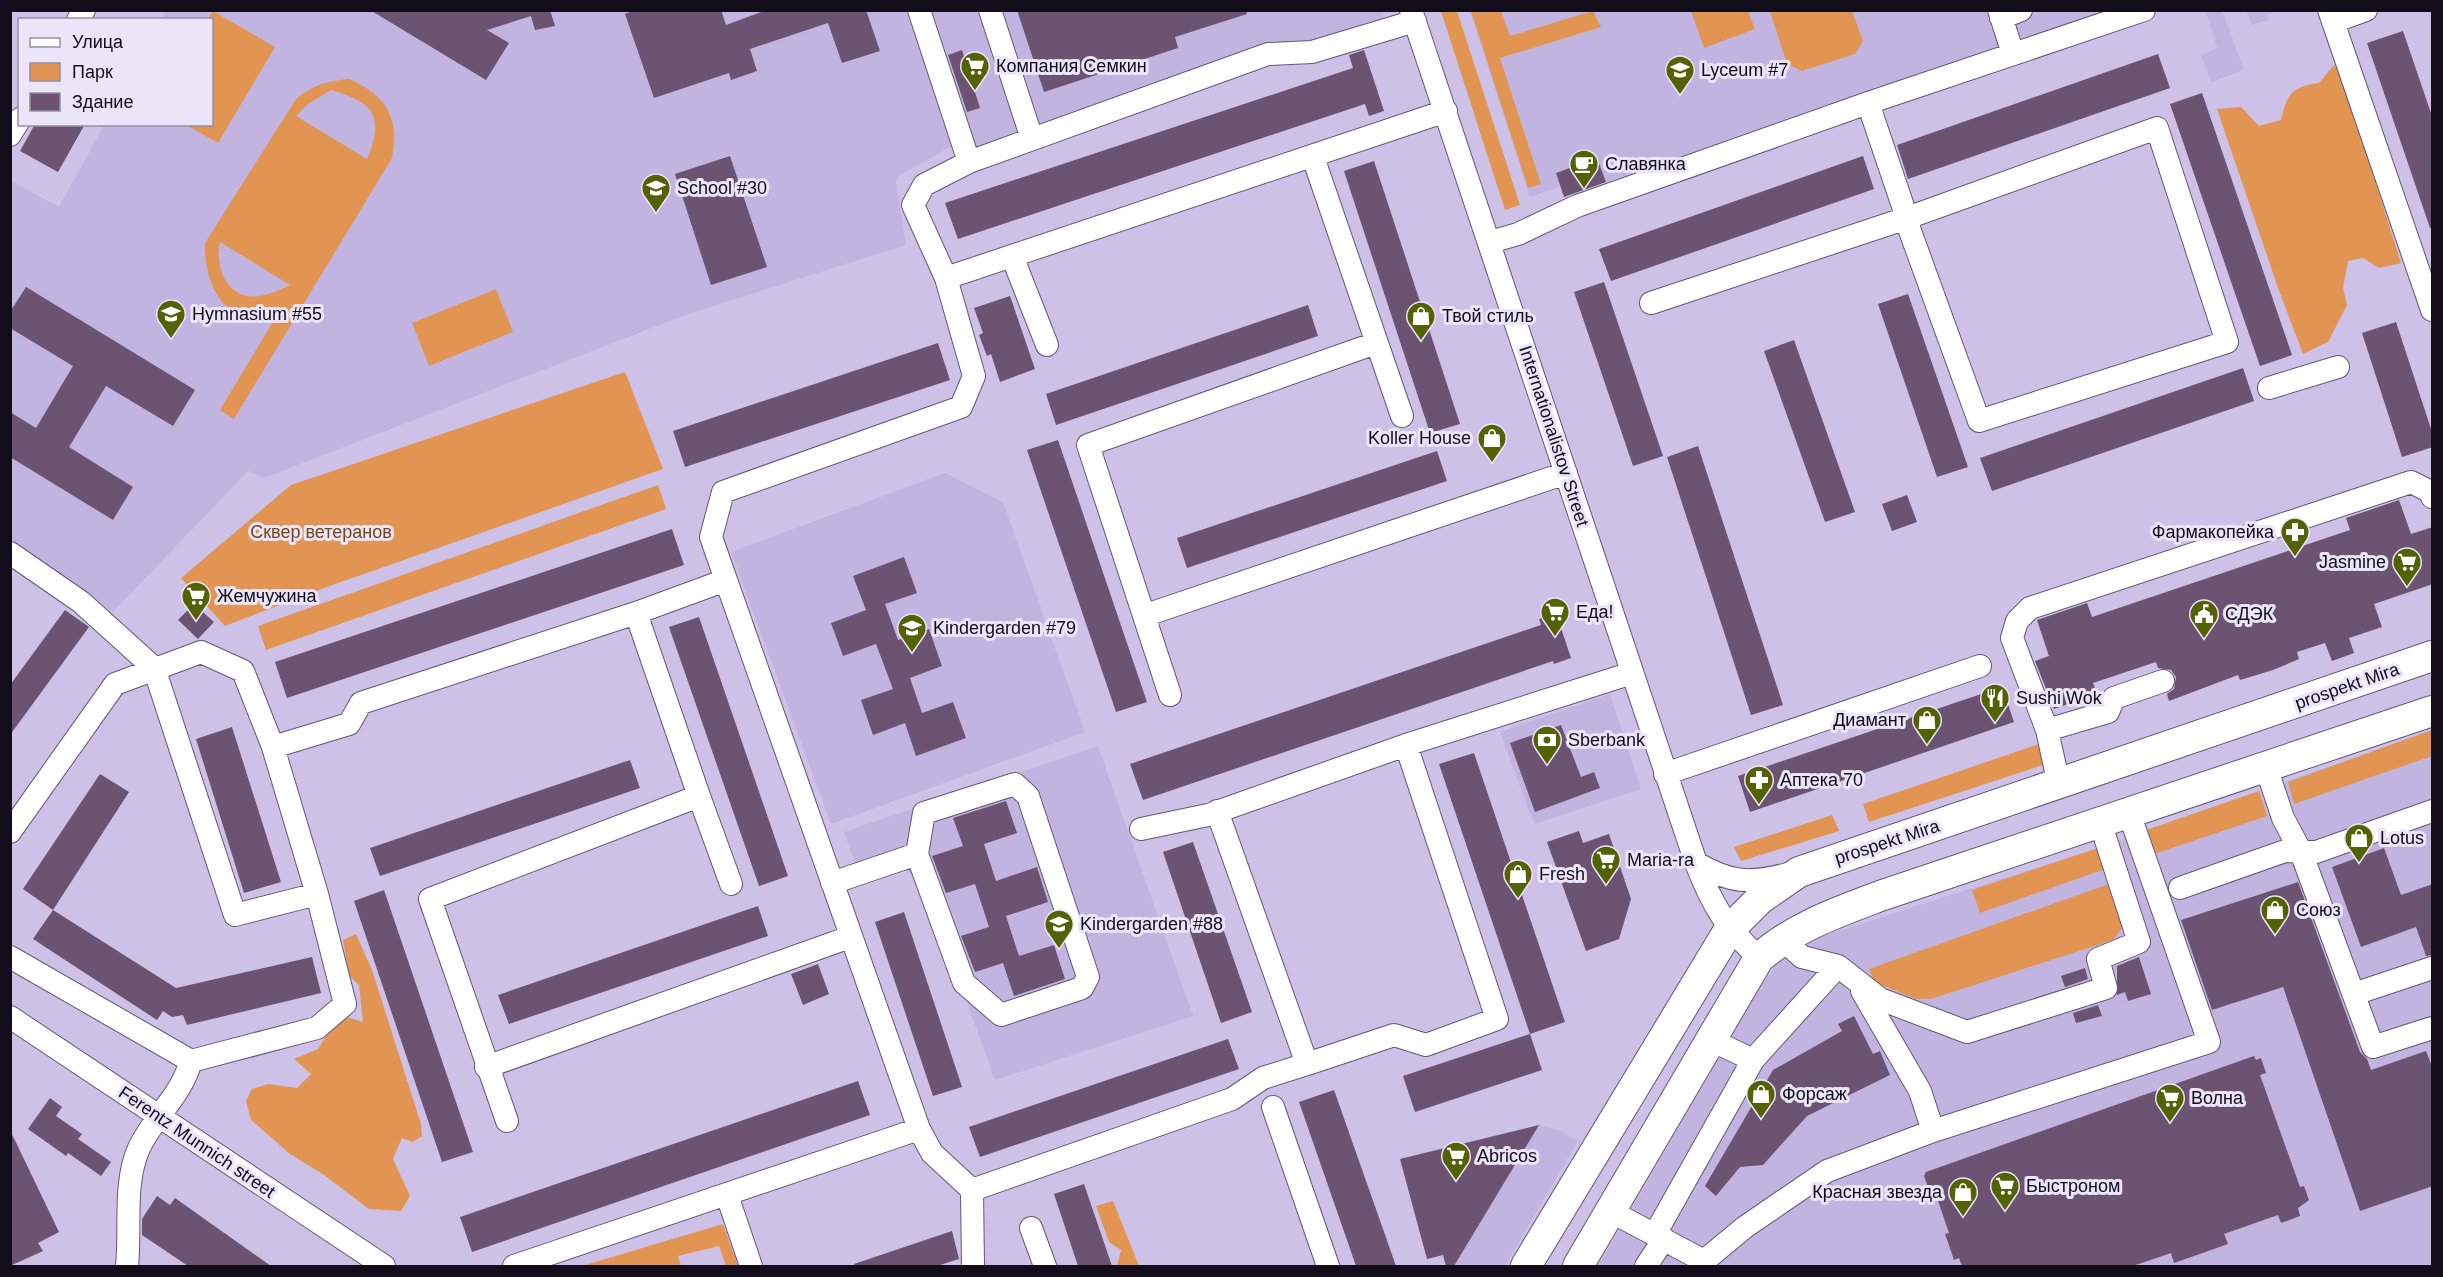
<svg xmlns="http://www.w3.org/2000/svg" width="2443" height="1277" viewBox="0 0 2443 1277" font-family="Arial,sans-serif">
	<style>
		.built { fill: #c2b4e1 }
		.green { fill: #e29553; fill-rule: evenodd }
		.building { fill: #6b5371 }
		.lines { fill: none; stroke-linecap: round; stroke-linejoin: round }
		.minor-casing { stroke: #625779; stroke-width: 24 }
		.major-casing { stroke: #625779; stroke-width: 32 }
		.minor { stroke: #fff; stroke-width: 22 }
		.major { stroke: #fff; stroke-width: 30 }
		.labels { text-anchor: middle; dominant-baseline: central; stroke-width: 6; stroke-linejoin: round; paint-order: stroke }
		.poi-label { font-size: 18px; fill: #120d1a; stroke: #ebe5f9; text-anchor: start }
		.street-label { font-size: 18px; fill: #120d1a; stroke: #ebe5f9 }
		.park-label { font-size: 18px; fill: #784512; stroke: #ebe5f9 }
	</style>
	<rect width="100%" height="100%" fill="#cdc1e7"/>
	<path class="built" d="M1382 10 1385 20 965 175 955 144 899 176 896 182 906 245 688 314 264 478 248 471 113 612 11 543V181L59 207 104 125 212 124V20L161 19 166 11Z
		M1470 11H2109L1606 182 1597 158 1556 173 1561 186 1530 197Z
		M2206 11H2222L2244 70 2211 82 2201 55 2217 48Z
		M2247 11V10L2279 11 2268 14 2269 20 2251 25Z
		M945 473 1003 502 1085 732 831 824 731 552Z
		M1610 694 1641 789 1534 824 1500 732Z
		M2432 730V1266H1598L1755 996 1780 959 1825 935 2098 848Z
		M1098 746 1193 1016 995 1080 924 884 903 868 862 882 844 832Z
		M1539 1125 1562 1131 1578 1141 1505 1266H1446L1443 1255 1427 1259 1400 1159Z"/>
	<path class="green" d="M213 11 275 47 218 143 186 125 212 124V20L208 19Z
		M1441 11H1457L1520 205 1505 210Z
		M1471 11H1501L1510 36 1593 11 1601 27 1500 58 1541 184 1528 188Z
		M1691 11H1748L1755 29 1704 48Z
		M1770 11H1852L1863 41 1855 54 1802 71 1787 64Z
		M2334 65 2342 76 2401 263 2379 268 2363 258 2348 261 2343 288 2347 305 2328 342 2303 354 2278 288 2217 109 2241 107 2259 126 2281 120C2287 94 2291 87 2319 83Z
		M349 79C386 95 400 118 392 158L234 419 220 410 277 315C270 315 261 319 254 318 216 314 204 275 205 243L296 99C313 85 327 81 349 79ZM331 90C374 102 385 117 367 159L296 116 308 104ZM220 242 290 285C281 289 269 295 259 296 228 301 214 267 220 242Z
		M496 289 513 332 429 366 412 323Z
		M625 372 663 469 324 588 225 626 181 578 291 485Z
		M658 485 666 509 266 650 258 626Z
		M2432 730V756L2294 804 2288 782Z
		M2039 744 2046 764 1869 822 1863 804Z
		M2259 791 2267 816 2154 854 2146 830Z
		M1832 815 1839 831 1741 861 1734 847Z
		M2098 848 2105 869 1980 913 1972 890Z
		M2106 885 2116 891 2126 923 2113 940 1931 999H1916L1874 982 1869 969Z
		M356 934 372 970 421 1124 422 1136 413 1142 402 1138 393 1159 410 1196 401 1211 369 1209 324 1175 290 1154 251 1120 246 1101 252 1089 268 1084 297 1088 311 1074 294 1059 318 1049 332 1027 344 1016 363 1022 359 985 349 976 343 940Z
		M1113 1201 1139 1266H1117L1121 1250 1109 1242 1096 1206Z
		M723 1224 738 1266H726L719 1246 678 1256 681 1266H582Z"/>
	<path class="building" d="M370 10H550L555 26 535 30 531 16 487 30 509 43 486 80Z
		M635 10H721L726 25 767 10H866L880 51 842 63 828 23 750 49 757 71 731 80 729 73 654 98 625 14Z
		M1017 10H1246L1247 14 1175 37 1178 48 1044 92Z
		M2403 31 2433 119V228H2430L2367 43Z
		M962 50 980 108 967 112 948 55Z
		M1364 50 1384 111 1369 116 1365 104 958 239 945 203 1353 68 1349 55Z
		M2158 54 2170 88 1908 179 1897 145Z
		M2202 93 2292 355 2260 366 2170 104Z
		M35 124H85L58 172 20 151Z
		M730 156 767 267 711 285 675 174Z
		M1863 156 1874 189 1611 281 1599 249Z
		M1597 158 1606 182 1564 197 1556 173Z
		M1374 161 1460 424 1430 433 1344 171Z
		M1604 282 1663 456 1633 466 1574 292Z
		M26 287 195 390 173 426 106 386 69 447 133 487 113 520 10 457V412L36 428 73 366 10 328V312Z
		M1908 294 1968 467 1937 477 1878 304Z
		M1010 296 1035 369 1000 382 991 354 987 356 979 335 983 333 974 308Z
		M1308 305 1318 336 1056 425 1046 394Z
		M2396 322 2433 435V447L2402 457 2362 333Z
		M1794 340 1855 512 1825 522 1764 351Z
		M938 343 950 380 685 467 673 431Z
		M2243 368 2254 401 1992 491 1980 458Z
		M1058 440 1147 702 1116 712 1027 450Z
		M1698 446 1783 705 1751 715 1667 457Z
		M1437 451 1447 481 1187 568 1177 538Z
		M1907 495 1917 522 1892 531 1882 504Z
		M2399 500 2411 534 2433 527V584L2374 604 2382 627 2349 638 2354 653 2332 661 2325 643 2297 652 2299 659 2273 670 2240 680 2238 675 2169 701 2167 694 2174 689 2176 677 2171 670 2158 668 2156 662 2093 683 2097 694 2054 709 2035 661 2049 656 2037 620 2087 603 2092 617 2350 530 2346 518Z
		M672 529 684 565 287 698 275 662Z
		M904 557 917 593 885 604 898 640 929 629 942 666 910 678 922 713 953 702 966 738 916 756 905 723 873 735 861 700 893 689 876 644 843 656 831 623 866 610 853 576Z
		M194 604 214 622 198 639 178 620Z
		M65 610 89 627 10 735V685Z
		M1556 613 1571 658 1554 664 1553 661 1143 800 1130 764 1541 625 1539 619Z
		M699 617 788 876 759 886 669 627Z
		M2002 687 2014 722 1750 812 1738 776Z
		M1561 725 1581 777 1594 772 1600 788 1535 812 1510 743Z
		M232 727 281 882 244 893 196 739Z
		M1474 753 1565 1022 1530 1034 1439 764Z
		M630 760 640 788 380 876 370 848Z
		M100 774 129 792 53 910 23 889Z
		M1006 801 1017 833 984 844 996 881 1037 867 1048 902 1006 916 1019 956 1054 945 1065 979 1014 996 1003 963 975 972 961 936 989 927 975 884 946 893 932 856 963 846 953 818Z
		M1579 831 1583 843 1609 834 1631 899 1619 939 1586 951 1547 842Z
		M1193 842 1252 1012 1221 1023 1163 852Z
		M2384 848 2401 895 2433 884V955L2426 956 2416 927 2361 947 2332 867Z
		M2298 882 2360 1052 2367 1059 2371 1070 2426 1051 2433 1069V1186L2360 1211 2283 987 2212 1010 2181 920Z
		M384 890 473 1152 442 1162 354 901Z
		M758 906 768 936 509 1024 498 995Z
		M53 910 176 988 312 957 321 993 187 1025 183 1015 172 1017 163 1011 157 1020 33 939Z
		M904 912 962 1087 933 1096 875 922Z
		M2139 957 2151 994 2128 1001 2125 992 2117 995V966Z
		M818 964 829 994 803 1005 791 974Z
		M2085 968 2088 979 2065 987 2061 976Z
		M2098 1005 2102 1016 2076 1023 2073 1013Z
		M1854 1016 1873 1054 1880 1051 1890 1075 1807 1116 1763 1165 1740 1167 1716 1196 1705 1186 1773 1070 1842 1031 1838 1024Z
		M1530 1034 1542 1070 1415 1112 1403 1076Z
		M1228 1039 1239 1069 980 1157 969 1127Z
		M2254 1056 2256 1060 2261 1058 2266 1073 2260 1075 2300 1187 2304 1186 2309 1200 2298 1208 2300 1216 2281 1223 2278 1215 2224 1234 2228 1244 2174 1263 2171 1253 2133 1266H1962L1959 1258 1954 1260 1945 1234 1949 1233 1934 1189 1929 1190 1924 1176 1926 1172Z
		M858 1081 870 1115 472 1252 460 1217Z
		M1334 1090 1396 1266H1356L1299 1102Z
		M50 1098 62 1107 56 1116 82 1134 78 1139 111 1162 101 1176 68 1153 66 1156 28 1129Z
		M1539 1125 1454 1266H1446L1443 1255 1427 1259 1400 1159Z
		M10 1130 59 1232 38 1243 43 1251 10 1266Z
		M1084 1184 1112 1266H1078L1054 1194Z
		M157 1196 170 1205 175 1198 271 1266H188L142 1235V1219Z
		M952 1231 959 1259 937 1266H854V1264Z"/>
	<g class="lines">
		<g class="minor-casing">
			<path id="minor" d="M919 10 969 162
				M990 10 1032 139
				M1411 10 1696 863C1713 907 1725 926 1759 958
				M1999 10 2013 54
				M2329 10 2432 310
				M2001 18 2021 10
				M78 20 84 10
				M2333 22 2366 10
				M10 135 20 119
				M1313 157 1402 416
				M1490 242 1518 234 1577 206 1868 103 2144 10
				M1012 256 1047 345
				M946 278 1446 111
				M1651 303 1907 218 2157 128 2227 342 1979 421 1910 231 1907 218 1868 103
				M2269 388 2338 367
				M10 553 81 602 154 668 235 915 317 894
				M726 580 919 1129
				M1146 615 1566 473
				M1170 695 1088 445 1376 343
				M2047 730 2108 712 2114 698 2163 681
				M2266 767 2283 818 2301 852 2373 1047 2432 1028
				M1665 774 1980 666
				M2059 785 2047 730 2012 638 2017 621 2030 608 2411 482 2429 491 2432 497
				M699 796 731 884
				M1141 829 1208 815 1406 745 1632 673
				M10 832 115 684 201 652 243 671 273 747 349 724 361 703 636 613
				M1696 863C1731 883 1749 884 1788 874
				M832 883 917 854 964 983 1001 1015 1082 988 1088 977 1028 796 1015 784 924 813 917 854
				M2180 888 2285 851 2316 852 2432 811
				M1782 939 1802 957 1838 966 1880 999 1967 1032 2106 988 2098 959 2139 942 2100 822
				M10 957 191 1061 317 1028 345 1004 317 894 273 747
				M1862 991 1920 1091 1933 1131
				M2354 994 2432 968
				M10 1017 384 1266
				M1711 1040 1753 1060 1838 966
				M1307 1064 1394 1035 1426 1045 1497 1019 1406 745
				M486 1067 850 937
				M1273 1107 1328 1266
				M507 1121 430 899 699 796 636 613 726 580 711 537 723 492 961 407 974 376 946 278 913 205 924 185 969 162 1268 54 1312 52 1415 21
				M972 1190 973 1266
				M727 1195 751 1266
				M1610 1211 1704 1261 1745 1227 1827 1171 1933 1131 2209 1042 2129 813
				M1031 1228 1045 1266
				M1655 1234 1753 1060
				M127 1266C131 1228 123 1184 139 1148 154 1116 180 1098 191 1061
				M514 1266 919 1129 932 1153 972 1190 1232 1099 1263 1078 1307 1064 1217 811
				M1646 1266 1664 1239"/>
		</g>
		<g class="major-casing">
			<path id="major" d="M1526 1266 1729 930 1760 899 1799 872 2432 656
				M1578 1266 1759 958C1796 926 1838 912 1883 895L2432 711"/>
		</g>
		<use href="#minor" class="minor"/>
		<use href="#major" class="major"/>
	</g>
	<defs>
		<g id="supermarket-pin" transform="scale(1.5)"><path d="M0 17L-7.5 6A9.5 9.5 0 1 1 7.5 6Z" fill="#536205" stroke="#ebe5f9"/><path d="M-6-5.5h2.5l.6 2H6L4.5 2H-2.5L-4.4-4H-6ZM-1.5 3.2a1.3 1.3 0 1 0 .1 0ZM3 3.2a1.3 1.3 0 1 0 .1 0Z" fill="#fff"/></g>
		<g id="school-pin" transform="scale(1.5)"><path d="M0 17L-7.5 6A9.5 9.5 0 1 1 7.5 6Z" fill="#536205" stroke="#ebe5f9"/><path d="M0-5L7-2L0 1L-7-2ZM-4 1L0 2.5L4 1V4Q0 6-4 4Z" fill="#fff"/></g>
		<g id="cafe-pin" transform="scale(1.5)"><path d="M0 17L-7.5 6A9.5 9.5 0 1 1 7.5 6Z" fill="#536205" stroke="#ebe5f9"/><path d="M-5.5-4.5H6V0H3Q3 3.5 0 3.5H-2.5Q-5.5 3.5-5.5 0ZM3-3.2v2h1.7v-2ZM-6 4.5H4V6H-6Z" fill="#fff"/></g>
		<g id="shop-pin" transform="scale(1.5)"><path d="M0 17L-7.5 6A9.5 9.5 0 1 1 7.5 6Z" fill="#536205" stroke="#ebe5f9"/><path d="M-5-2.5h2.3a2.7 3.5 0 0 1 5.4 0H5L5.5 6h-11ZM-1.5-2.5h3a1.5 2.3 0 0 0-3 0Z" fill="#fff"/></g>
		<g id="pharmacy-pin" transform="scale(1.5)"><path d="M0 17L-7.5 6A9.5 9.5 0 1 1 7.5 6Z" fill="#536205" stroke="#ebe5f9"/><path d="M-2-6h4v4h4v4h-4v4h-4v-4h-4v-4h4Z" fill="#fff"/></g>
		<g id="civic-pin" transform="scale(1.5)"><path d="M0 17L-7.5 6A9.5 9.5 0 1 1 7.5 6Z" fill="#536205" stroke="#ebe5f9"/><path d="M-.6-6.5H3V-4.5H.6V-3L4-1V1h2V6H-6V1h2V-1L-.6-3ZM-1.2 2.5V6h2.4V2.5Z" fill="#fff"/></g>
		<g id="restaurant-pin" transform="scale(1.5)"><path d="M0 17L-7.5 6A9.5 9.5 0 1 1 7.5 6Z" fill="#536205" stroke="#ebe5f9"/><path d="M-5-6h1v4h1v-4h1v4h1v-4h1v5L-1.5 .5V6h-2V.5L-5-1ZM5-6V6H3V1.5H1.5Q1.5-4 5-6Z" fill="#fff"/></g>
		<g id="bank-pin" transform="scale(1.5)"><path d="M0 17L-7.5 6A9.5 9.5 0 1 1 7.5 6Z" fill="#536205" stroke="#ebe5f9"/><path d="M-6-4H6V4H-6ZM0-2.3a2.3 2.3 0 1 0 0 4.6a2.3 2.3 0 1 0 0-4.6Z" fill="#fff"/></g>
	</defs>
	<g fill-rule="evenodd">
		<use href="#supermarket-pin" x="975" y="66"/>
		<use href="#school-pin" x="1680" y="70"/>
		<use href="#cafe-pin" x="1584" y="164"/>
		<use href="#school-pin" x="656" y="188"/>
		<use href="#school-pin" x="171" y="314"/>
		<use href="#shop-pin" x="1421" y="316"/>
		<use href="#shop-pin" x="1492" y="438"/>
		<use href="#pharmacy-pin" x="2295" y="532"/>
		<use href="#supermarket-pin" x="2407" y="562"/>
		<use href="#supermarket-pin" x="196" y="596"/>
		<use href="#supermarket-pin" x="1555" y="612"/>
		<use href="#civic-pin" x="2204" y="614"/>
		<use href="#school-pin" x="912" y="628"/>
		<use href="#restaurant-pin" x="1995" y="698"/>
		<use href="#shop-pin" x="1927" y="720"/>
		<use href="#bank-pin" x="1547" y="740"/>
		<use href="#pharmacy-pin" x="1759" y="780"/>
		<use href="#shop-pin" x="2359" y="838"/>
		<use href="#supermarket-pin" x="1606" y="860"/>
		<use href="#shop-pin" x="1518" y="874"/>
		<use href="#shop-pin" x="2275" y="910"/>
		<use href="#school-pin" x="1059" y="924"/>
		<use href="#shop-pin" x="1761" y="1094"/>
		<use href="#supermarket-pin" x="2170" y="1098"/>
		<use href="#supermarket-pin" x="1456" y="1156"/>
		<use href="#supermarket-pin" x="2005" y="1186"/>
		<use href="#shop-pin" x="1963" y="1192"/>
	</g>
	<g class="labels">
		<g class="poi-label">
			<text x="996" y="66">Компания Семкин</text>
			<text x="1701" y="70">Lyceum #7</text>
			<text x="1605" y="164">Славянка</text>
			<text x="677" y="188">School #30</text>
			<text x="192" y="314">Hymnasium #55</text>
			<text x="1442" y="316">Твой стиль</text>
			<text x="1471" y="438" text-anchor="end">Koller House</text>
			<text x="2274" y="532" text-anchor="end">Фармакопейка</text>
			<text x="2386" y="562" text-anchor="end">Jasmine</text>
			<text x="217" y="596">Жемчужина</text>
			<text x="1576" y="612">Еда!</text>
			<text x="2225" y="614">СДЭК</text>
			<text x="933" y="628">Kindergarden #79</text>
			<text x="2016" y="698">Sushi Wok</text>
			<text x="1906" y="720" text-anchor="end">Диамант</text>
			<text x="1568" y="740">Sberbank</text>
			<text x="1780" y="780">Аптека 70</text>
			<text x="2380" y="838">Lotus</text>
			<text x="1627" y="860">Maria-ra</text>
			<text x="1539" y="874">Fresh</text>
			<text x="2296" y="910">Союз</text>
			<text x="1080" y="924">Kindergarden #88</text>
			<text x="1782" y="1094">Форсаж</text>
			<text x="2191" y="1098">Волна</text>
			<text x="1477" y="1156">Abricos</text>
			<text x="2026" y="1186">Быстроном</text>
			<text x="1942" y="1192" text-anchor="end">Красная звезда</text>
		</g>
		<g class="street-label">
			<text transform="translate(1554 436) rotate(72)">Internationalistov Street</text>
			<text transform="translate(2347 686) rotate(-19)">prospekt Mira</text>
			<text transform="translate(1887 842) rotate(-18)">prospekt Mira</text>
			<text transform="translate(197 1142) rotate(34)">Ferentz Munnich street</text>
		</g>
		<g class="park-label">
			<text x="321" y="532">Сквер ветеранов</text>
		</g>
	</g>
	<rect width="2443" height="1277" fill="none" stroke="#120d1a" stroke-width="24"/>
	<rect x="18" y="18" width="195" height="108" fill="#ebe5f9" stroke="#948fa0" stroke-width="1.5"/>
	<rect x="30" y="38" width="30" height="9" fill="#ffffff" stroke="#948fa0" stroke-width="1.5"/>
	<text x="72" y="48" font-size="18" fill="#120d1a">Улица</text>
	<rect x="30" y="63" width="30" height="18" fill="#e29553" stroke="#948fa0" stroke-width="1.5"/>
	<text x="72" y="78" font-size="18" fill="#120d1a">Парк</text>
	<rect x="30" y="93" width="30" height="18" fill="#6b5371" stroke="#948fa0" stroke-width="1.5"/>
	<text x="72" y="108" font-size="18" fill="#120d1a">Здание</text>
</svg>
